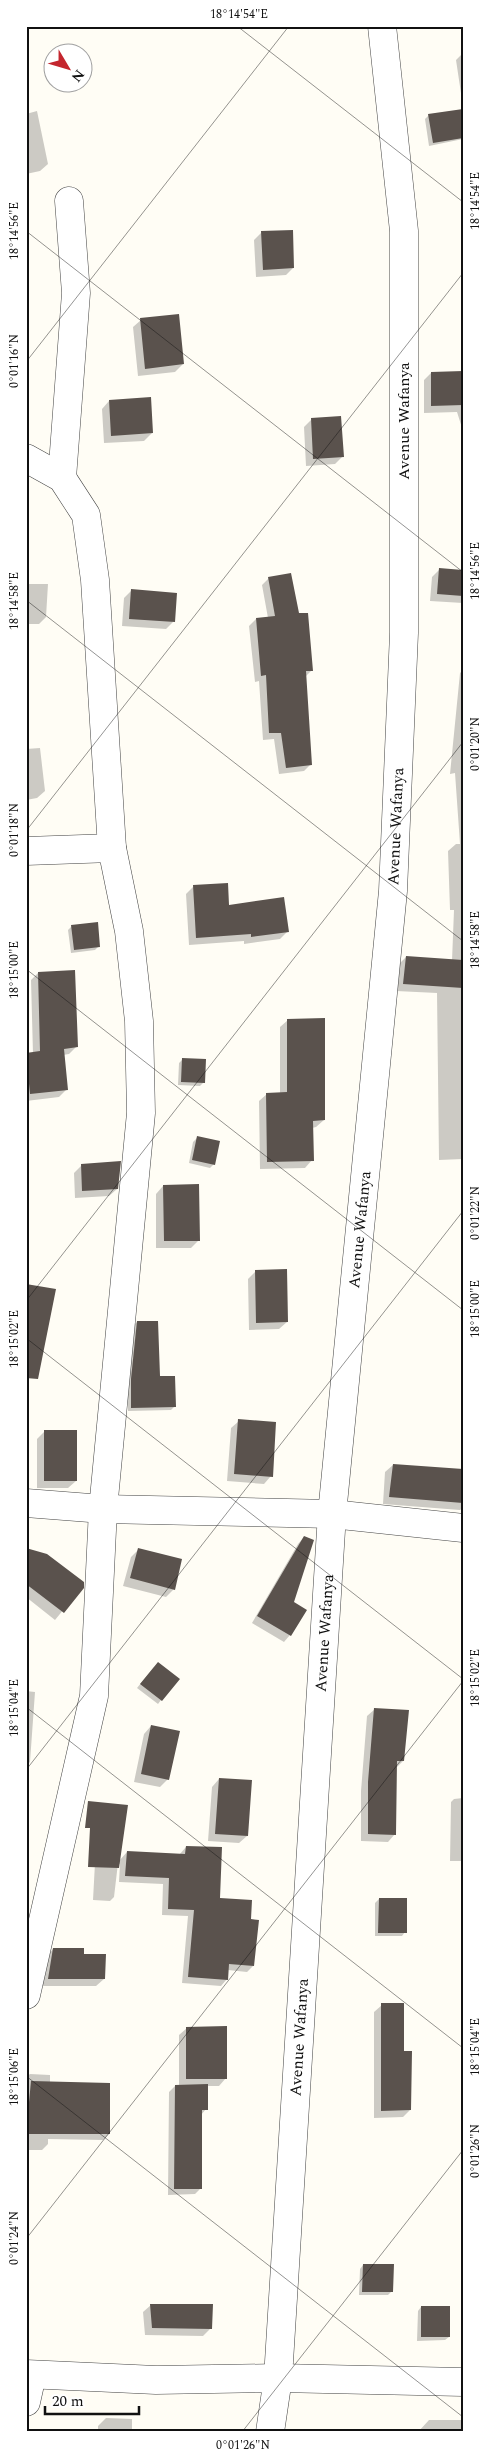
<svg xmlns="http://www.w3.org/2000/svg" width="489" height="2458" viewBox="0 0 489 2458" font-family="Spectral,serif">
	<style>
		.shadow { fill: #0003 }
		.building { fill: #5a524d }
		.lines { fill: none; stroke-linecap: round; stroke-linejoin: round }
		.street-casing { stroke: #444; stroke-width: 29 }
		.street { stroke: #fff; stroke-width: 28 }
		.ticks { fill: none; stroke: #111; stroke-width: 1; stroke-opacity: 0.45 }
		.labels { text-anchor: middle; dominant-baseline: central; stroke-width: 5; stroke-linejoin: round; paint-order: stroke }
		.street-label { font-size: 16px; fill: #111; stroke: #fff }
		.neatline { fill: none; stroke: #111; stroke-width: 2 }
		.ticks-label { font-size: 12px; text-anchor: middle; fill: #111 }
	</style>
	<rect width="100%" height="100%" fill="#fffdf5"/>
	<path class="shadow" d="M463 53V100H462L456 60Z
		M37 111 48 164 40 171 26 174V114Z
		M429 115 463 121V139L429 146 425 119Z
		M262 232 293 268 286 275 256 277 254 240Z
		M141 320 183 364 175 372 138 376 133 327Z
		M463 372V431L457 412 424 413V380L431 373Z
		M109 401 152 433 144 441 104 443 102 409Z
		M312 419 342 457 335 464 306 466 304 427Z
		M440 569 463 571V603L430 601 432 577Z
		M269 578 298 615 312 670 305 677 311 764 304 771 279 774 274 739 263 740 259 681 255 682 249 626 256 619 268 618 262 585Z
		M26 584H48L46 617 39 624H26Z
		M132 590 173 622 166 629 122 626 124 598Z
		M463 670V1159L439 1160 437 993 396 991 399 964 406 957 452 961 454 910H450L448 851 456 844H460L455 773 450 774 460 673Z
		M40 748 45 791 37 798 26 800V749Z
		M194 886 228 906 288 931 280 939 244 944V941L189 945 186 894Z
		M72 926 99 946 95 950 71 953 68 930Z
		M38 973 76 1047 69 1054 63 1055 67 1089 59 1097 26 1101V1054H33L31 980Z
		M288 1020 324 1120 316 1127 312 1128V1160L305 1168 260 1169 259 1101 267 1094H280V1027Z
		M182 1060 204 1082 200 1086 178 1085 179 1063Z
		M197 1138 214 1164 210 1168 189 1163 193 1142Z
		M82 1165 117 1189 109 1196 75 1198 74 1173Z
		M163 1186 199 1240 191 1248H156V1194Z
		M256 1271 287 1322 279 1329 249 1330 248 1279Z
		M137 1322 159 1377 175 1406 171 1410 128 1411V1383L133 1326Z
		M26 1417 28 1440 26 1441Z
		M239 1421 271 1476 264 1484 227 1481 231 1428Z
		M45 1431 76 1481 68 1488H37V1439Z
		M393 1465 463 1470V1508L460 1510 383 1504 385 1472Z
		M304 1537 293 1603 290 1635 284 1642 252 1623 298 1544Z
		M138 1550 174 1589 166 1597 123 1586 131 1557Z
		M26 1575 82 1587 55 1620 26 1597Z
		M154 1667 161 1700 158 1704 137 1688Z
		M26 1691 35 1692 30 1762 26 1766Z
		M375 1709 403 1761 396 1768 395 1834 388 1842 361 1841V1791L367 1716Z
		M151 1726 168 1779 160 1787 134 1782 144 1734Z
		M219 1779 247 1836 239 1843 208 1841 212 1787Z
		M463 1798V1861H450L451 1802 454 1799Z
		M98 1807 119 1861 127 1852 179 1855 186 1847 219 1899 253 1966 247 1972 228 1970 227 1979 221 1986 182 1983 188 1916 162 1915 163 1884 119 1882 120 1864 118 1863 114 1897 110 1901 93 1900Z
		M379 1899 405 1932 402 1936H375V1903Z
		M53 1949 83 1955 104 1979 96 1986H41L46 1957Z
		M382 2005 403 2052 410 2110 403 2117 374 2118V2012Z
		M187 2028 226 2078 219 2086H206V2109L201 2115V2188L195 2194 168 2195 169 2092 175 2086H179V2035Z
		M30 2074 50 2075V2083L109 2134 103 2140 48 2139V2144L42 2150H26V2077Z
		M363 2265 392 2291 388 2295H359L360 2269Z
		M151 2305 211 2328 203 2336 145 2335 143 2312Z
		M421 2307 449 2337 445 2340 417 2341 418 2311Z
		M106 2418 132 2419V2432H98V2426Z
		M429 2420H463V2432H418Z"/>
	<path class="building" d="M463 109V138L433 143 428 114Z
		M293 230 294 268 263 270 261 231Z
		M179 314 184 364 145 369 140 318Z
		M463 371V405L431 406V372Z
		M151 397 153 433 111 436 109 400Z
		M341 416 344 457 313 459 311 418Z
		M439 568 463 570V596L437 594Z
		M291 573 299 613H308L313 671H306L312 765 286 768 281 733H269L266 675 261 676 256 618 275 616 268 577Z
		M131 589 177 593 175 622 129 619Z
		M228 883 229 905 284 897 289 932 251 937V934L196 938 193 885Z
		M98 922 100 947 74 950 71 925Z
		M406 956 463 960V988L403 984Z
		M75 970 78 1047 64 1049 68 1090 30 1094 26 1053 40 1051 38 972Z
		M325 1018V1120L313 1121 314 1161 267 1162 266 1093 287 1092V1019Z
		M182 1058 206 1059 205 1083 181 1082Z
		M197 1136 220 1141 215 1165 192 1160Z
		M121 1161 118 1189 82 1191 81 1164Z
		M199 1184 200 1241H164L163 1185Z
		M287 1269 288 1322 256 1323 255 1270Z
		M26 1284 56 1289 38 1379 26 1378Z
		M137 1321H158L160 1376H175L176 1407 131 1408V1379Z
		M238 1419 276 1422 273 1477 234 1474Z
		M44 1430H77V1481H44Z
		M393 1464 463 1469V1503L389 1497Z
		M304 1536 314 1540 294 1602 307 1610 291 1636 257 1616Z
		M26 1548 47 1554 84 1582V1588L64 1613 26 1584Z
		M138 1548 182 1559 175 1590 130 1578Z
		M158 1662 180 1679 162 1701 140 1684Z
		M374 1708 409 1710 404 1761H397L396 1835 368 1834V1782Z
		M151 1725 180 1731 169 1780 141 1774Z
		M219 1778 252 1780 248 1836 215 1834Z
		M88 1801 128 1805 119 1868 88 1867 90 1828H85Z
		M186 1846 222 1847 220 1898 252 1900 251 1919 259 1920 254 1966 229 1964 228 1980 188 1977 194 1910 168 1909 169 1878 125 1876 127 1851 185 1854Z
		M379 1898H407V1933H378Z
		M53 1948H84V1954H106L105 1979H48Z
		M381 2003H404V2051H412L411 2110 381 2111Z
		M227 2026V2079H186V2027Z
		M31 2081 110 2083V2134H26Z
		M208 2084V2110H202V2189H174L175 2085Z
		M363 2264H394L393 2292H362Z
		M150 2304H213L212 2329 152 2328Z
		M421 2306H450V2337H421Z"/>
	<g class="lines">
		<g class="street-casing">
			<g id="street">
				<path d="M26 458 62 478 86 515 95 580 112 848 129 931 139 1021 141 1113 103 1509 94 1696 26 1995"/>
				<path d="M62 478 76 293 69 201"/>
				<path d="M26 851 112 848"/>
				<path d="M26 1503 103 1509 332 1514 463 1528"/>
				<path d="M26 2374 156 2380 278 2378 463 2382"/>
				<path d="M26 2402 32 2375"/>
				<path id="s1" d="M270 2432 278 2378 332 1514 393 891 404 633V231L382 26"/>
			</g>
		</g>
		<use href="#street" class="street"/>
	</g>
	<path class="ticks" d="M237 26 463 202M26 231 463 572M26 362 289 26M26 600 463 941M26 831 463 273M26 969 463 1310M26 1301 463 742M26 1338 463 1679M26 1707 463 2048M26 1770 463 1211M26 2076 463 2417M26 2239 463 1681M242 2432 463 2150"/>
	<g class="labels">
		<g class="street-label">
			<text transform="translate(404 421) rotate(-90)">Avenue Wafanya</text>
			<text stroke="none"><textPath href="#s1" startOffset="1611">Avenue Wafanya</textPath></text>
			<text stroke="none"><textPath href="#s1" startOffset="1206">Avenue Wafanya</textPath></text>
			<text stroke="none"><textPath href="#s1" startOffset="801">Avenue Wafanya</textPath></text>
			<text stroke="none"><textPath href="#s1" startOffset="396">Avenue Wafanya</textPath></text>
		</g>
	</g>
	<rect width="489" height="2458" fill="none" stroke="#ffffff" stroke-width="55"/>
	<g transform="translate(68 68) rotate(128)"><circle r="24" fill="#ffffff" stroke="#a0a0a0"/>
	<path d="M0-4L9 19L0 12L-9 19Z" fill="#c4262e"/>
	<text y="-8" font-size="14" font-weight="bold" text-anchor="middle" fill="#111111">N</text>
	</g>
	<path d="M45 2406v8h94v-8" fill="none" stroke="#111111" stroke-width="2.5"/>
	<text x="52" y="2406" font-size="15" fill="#111111" stroke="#ffffff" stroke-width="4" paint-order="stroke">20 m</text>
	<rect x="28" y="28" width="434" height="2402" class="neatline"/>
	<g class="ticks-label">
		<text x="239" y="18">18°14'54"E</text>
		<text transform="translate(475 201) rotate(-90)" y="4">18°14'54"E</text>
		<text transform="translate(14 231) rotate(-90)" y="4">18°14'56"E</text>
		<text transform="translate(14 361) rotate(-90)" y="4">0°01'16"N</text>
		<text transform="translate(475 571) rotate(-90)" y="4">18°14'56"E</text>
		<text transform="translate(14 601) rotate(-90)" y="4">18°14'58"E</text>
		<text transform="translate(475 744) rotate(-90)" y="4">0°01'20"N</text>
		<text transform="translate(14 830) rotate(-90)" y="4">0°01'18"N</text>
		<text transform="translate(475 940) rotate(-90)" y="4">18°14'58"E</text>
		<text transform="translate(14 970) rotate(-90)" y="4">18°15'00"E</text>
		<text transform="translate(475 1213) rotate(-90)" y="4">0°01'22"N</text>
		<text transform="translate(475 1309) rotate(-90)" y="4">18°15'00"E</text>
		<text transform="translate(14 1339) rotate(-90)" y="4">18°15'02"E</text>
		<text transform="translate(475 1678) rotate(-90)" y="4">18°15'02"E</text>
		<text transform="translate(14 1708) rotate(-90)" y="4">18°15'04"E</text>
		<text transform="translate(475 2047) rotate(-90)" y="4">18°15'04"E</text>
		<text transform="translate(14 2077) rotate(-90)" y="4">18°15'06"E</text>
		<text transform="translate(475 2151) rotate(-90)" y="4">0°01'26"N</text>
		<text transform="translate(14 2238) rotate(-90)" y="4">0°01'24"N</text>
		<text x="243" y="2449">0°01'26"N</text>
	</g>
</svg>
